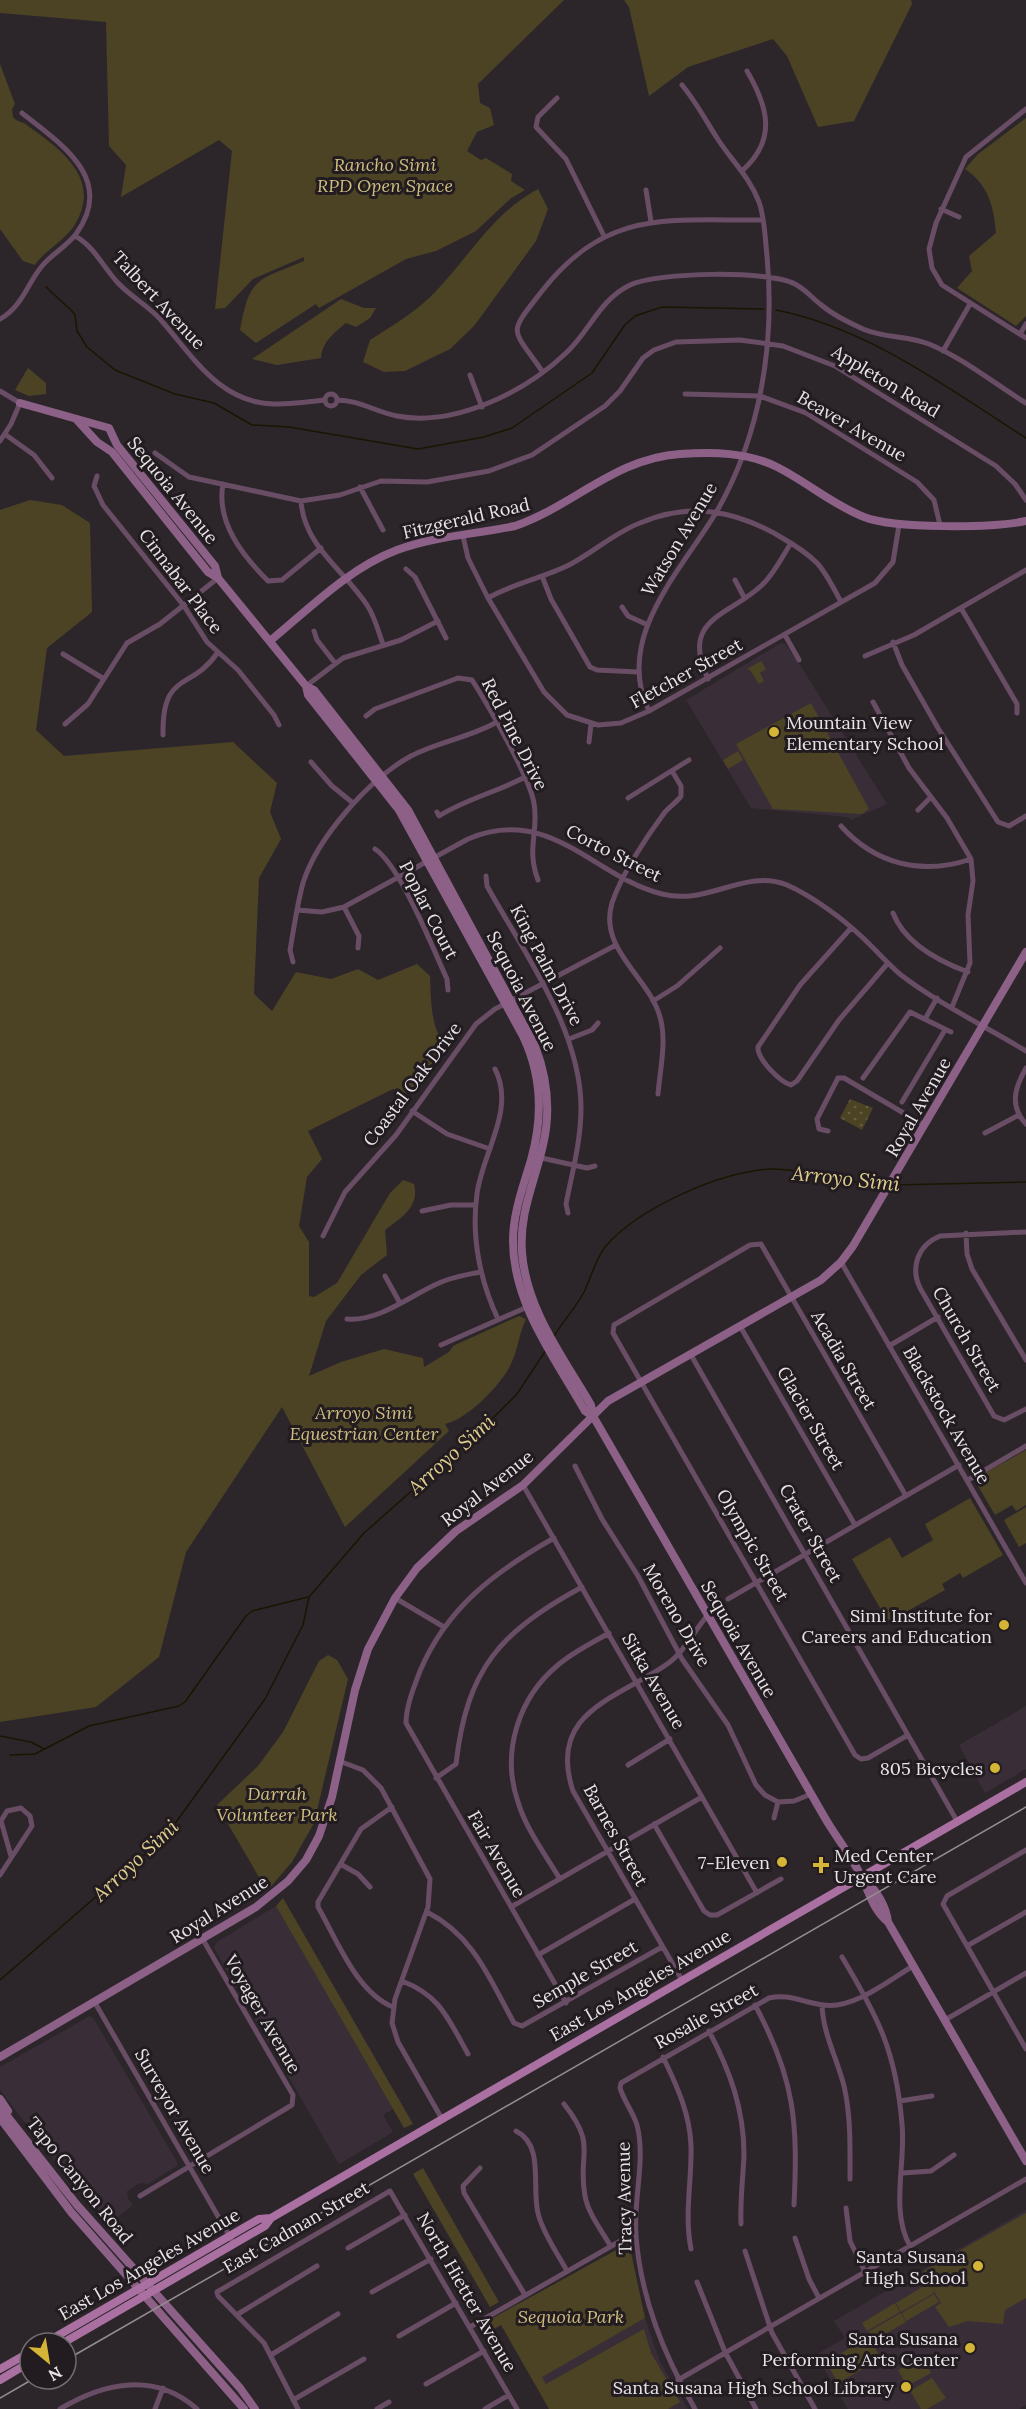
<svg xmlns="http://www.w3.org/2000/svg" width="1026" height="2409" viewBox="0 0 1026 2409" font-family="Lora,serif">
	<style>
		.built { fill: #392e37 }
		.green { fill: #4c4325 }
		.garden { fill: url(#garden-dots) }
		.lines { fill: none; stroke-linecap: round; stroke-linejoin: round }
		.stream { stroke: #1b1500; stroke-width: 1.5 }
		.street { stroke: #694d65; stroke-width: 5 }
		.secondary { stroke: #8d6187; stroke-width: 8 }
		.primary { stroke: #a970a1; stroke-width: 8 }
		.rail { stroke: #938e92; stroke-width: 1.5 }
		.poi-dot { fill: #d5b535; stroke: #221c21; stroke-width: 2 }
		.labels { text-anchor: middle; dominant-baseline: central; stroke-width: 6; stroke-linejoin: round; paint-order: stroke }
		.park-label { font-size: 18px; font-style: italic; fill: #cfbe7f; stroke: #221c21 }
		.street-label { font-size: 18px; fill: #e7e3e6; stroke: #221c21 }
		.poi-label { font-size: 18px; fill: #e7e3e6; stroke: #221c21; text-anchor: end }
		.water-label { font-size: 20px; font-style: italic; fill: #e1cf8f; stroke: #221c21 }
	</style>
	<defs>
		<pattern id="garden-dots" width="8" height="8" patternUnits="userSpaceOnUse" patternTransform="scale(1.5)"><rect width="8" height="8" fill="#4c4325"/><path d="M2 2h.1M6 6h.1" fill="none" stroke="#665e45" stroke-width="1.8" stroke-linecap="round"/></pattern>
	</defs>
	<rect width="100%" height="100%" fill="#2c262b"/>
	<path class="built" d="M781 643 785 644 800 665 887 804 851 820 847 817 751 808 686 700Z
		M1026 1706V1769L985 1793 959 1745Z
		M276 1906 393 2109 383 2115 393 2132 339 2164 214 1948 217 1942Z
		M90 2016 94 2019 177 2162V2166L148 2184 140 2183 127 2191 128 2199 133 2205 111 2222 84 2199 0 2090V2067Z
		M1026 2210V2405L1019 2409H848L816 2355 845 2338 834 2321Z
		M645 2318 660 2362 688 2409H560L541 2376Z"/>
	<path class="green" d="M0 0H564L478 84 480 103 490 108 494 125 477 132 467 151 481 160 486 158 512 174 511 181 525 190 510 199 476 231 436 251 406 259 319 308 316 304 256 343 240 330C250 277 256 281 304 261V257L253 279 225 308 215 309 232 151 219 140 121 197 126 165 109 146 106 22 0 13Z
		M624 0H911L912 4 854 121 818 127 787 56 773 39 688 67 649 96 629 7Z
		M0 64 15 104 12 109 13 117C18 123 23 121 28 126 62 150 103 180 74 226 63 242 45 250 35 265L23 261 0 229Z
		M1026 118V316L1016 326 957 288 972 271 969 256 996 233C994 207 988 184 965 169L978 154Z
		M538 189 548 209 536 241 474 326 450 349 405 371 384 372 363 362 370 340C393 325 418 311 437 290 472 253 492 214 538 189Z
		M341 299 364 308H376L370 318 356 327 346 323C334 333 322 342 321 358L277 365 252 359Z
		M28 368 46 383V394L29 396 15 390Z
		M30 500 62 505 90 523 92 612 47 648 36 730 64 756 233 742 277 783 270 812 281 839 259 878 254 994 272 1011 296 972 331 979 358 969 378 980 417 964 430 976C431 996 430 1030 446 1045L413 1090 404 1094 393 1089 308 1131 322 1159 307 1177 299 1226 309 1242V1296L314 1297 337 1283 390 1193 403 1180 414 1184C420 1207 401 1218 385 1230L387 1255 361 1275 326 1321 309 1376 341 1362 384 1349 423 1358 424 1367 449 1352 453 1346 519 1316 526 1319C519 1333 518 1350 511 1364 502 1384 467 1420 445 1424L449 1431 345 1527 282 1407 186 1552 159 1657 96 1707 0 1722V510Z
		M761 661 766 669 760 673 764 681 759 684 750 670 747 669Z
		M811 703 869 809 862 814 773 809 736 744Z
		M738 751 743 760 728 769 723 760Z
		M1026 1450V1505L1016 1511 1012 1505 995 1515 974 1479Z
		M970 1498 1003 1555 963 1578 960 1573 942 1584 945 1590 888 1622 852 1559 890 1537 902 1558 933 1540 925 1524Z
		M1026 1507V1543L1019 1547 1004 1520Z
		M328 1655 337 1660 348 1679 314 1823 292 1862 267 1891 217 1805 258 1766 283 1732 319 1661Z
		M283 1898 413 2124 404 2128 276 1906Z
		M423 2168 499 2302 490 2307 413 2174Z
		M1026 2213V2298L1005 2310 1003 2324 968 2321 949 2327 935 2307 941 2303 932 2288 934 2293 901 2312 896 2303 929 2283 922 2273 924 2271Z
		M629 2243 645 2318 542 2377 546 2384 644 2329 651 2353 680 2402 668 2409H549L501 2325 483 2335 480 2325Z
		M934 2294 939 2302 906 2321 902 2313Z
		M895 2303 900 2312 867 2331 862 2323Z
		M901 2313 906 2322 873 2341 868 2332Z
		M869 2337 881 2359 838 2383 826 2362Z
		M923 2356 931 2373 907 2386 898 2370 905 2366H911Z
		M932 2378 946 2398 927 2409H921L910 2391Z"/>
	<path class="garden" d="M850 1099 873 1108 862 1130 840 1118Z"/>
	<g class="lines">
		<path class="stream" d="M46 287 71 310 75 315 77 331 87 347 115 370 175 394 214 403 252 425 289 427 418 449 484 437 512 428 592 373 624 326 635 316 662 307 764 309
			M776 310C868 328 948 388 1026 438
			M892 1185 1026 1182
			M553 1338C562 1322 575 1309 584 1292 591 1278 595 1260 605 1247 637 1209 722 1170 772 1169 809 1169 846 1184 884 1185
			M0 1736 31 1742 44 1749
			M10 1755 35 1754 89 1726 179 1706 185 1702 246 1616 252 1611 308 1597
			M0 1980 166 1836 265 1699 303 1625 309 1597 364 1533 485 1426 517 1394 546 1350"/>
		<path class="street" d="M557 98 538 117 536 127 566 159 604 236
			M1026 109 966 157 936 223 929 249 932 268 942 285 1026 338
			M743 170C777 139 768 107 747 71
			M646 190 651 222
			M941 209 959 217
			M75 236C94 246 103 267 118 283 130 296 147 305 160 319 192 355 219 403 274 404 290 404 308 402 324 400
			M0 319C22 307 27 284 42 266 52 254 67 246 76 234 116 179 61 144 22 113
			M1020 334 1026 324
			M943 351 970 304
			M542 371C511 326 507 336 542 291 607 208 668 221 763 220
			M470 375 482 407
			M0 391 20 403 11 424 0 441
			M325 400a6 6 0 1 1 12 0a6 6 0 1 1-12 0Z
			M685 394 760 396 806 413 917 482 934 500 940 525
			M337 400C359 400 376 412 397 416 455 427 525 392 566 353 590 331 599 300 630 285 657 272 770 270 795 284 805 289 812 298 820 304 833 315 848 322 863 329 884 338 908 336 929 344 963 358 995 384 1026 403
			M6 435 34 455 52 478
			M155 453 189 477 301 501 340 495 381 481 427 482 489 471 532 455 605 406 620 391 643 358 654 350 676 342 740 340 783 346 835 366 996 466 1015 484 1026 500
			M97 476 94 486 103 505 184 606 207 642 238 670 274 715 279 725
			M223 484C216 522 242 555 268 581L282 580 321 548
			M360 487 383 530
			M301 501C304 546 344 570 367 605 375 617 378 631 383 644
			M463 536 468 558 488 598 544 692 567 715 598 725 621 723 649 711 875 583 893 562 899 525
			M406 569 415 577 446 638
			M542 576 551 599 590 667 597 670 638 672
			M735 580 744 597
			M488 598C514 583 543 578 569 565 594 552 614 533 640 523 691 501 738 511 784 539 796 546 807 553 817 563 827 574 834 589 841 602
			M622 607 628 616 648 625
			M961 608 1017 704V713
			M314 631 317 640 335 663
			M785 635 799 660
			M893 642 902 665 938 728 998 822 1009 826 1026 816
			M63 654 104 679
			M865 656 914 635 1026 570
			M708 679C679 618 730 616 762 585 774 574 782 557 791 543
			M306 686 343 658 401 640 438 621
			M873 702 909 768 947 818 971 859 973 881 968 915 970 963 952 1007
			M649 711C613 638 682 570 717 511 761 434 775 343 767 256 765 238 765 219 759 202 749 176 731 160 717 138 705 119 696 102 682 85
			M366 716 375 709 458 678 472 680C488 705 529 776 534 803 539 832 526 848 538 880
			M65 724 88 704 127 643 160 624 218 578
			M163 735C162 670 191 692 218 652
			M589 742 591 724
			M311 762 332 786 353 803
			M628 798 689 760
			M918 810 931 797
			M437 812 439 816C466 799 497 792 525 777
			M841 826C875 864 922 876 971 859
			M375 849C400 865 433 949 447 979L448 990
			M486 876 487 886C524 953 581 1030 581 1108 581 1141 572 1173 566 1204L568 1213
			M344 907 359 936 358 948
			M297 910 322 912 344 907 468 839C550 804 595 878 662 894 708 906 745 868 787 885 812 896 842 918 862 937 875 949 887 963 901 975 939 1004 985 1026 1026 1051
			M893 913C905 944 938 961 968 972
			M851 928 800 985 758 1047C757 1059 780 1082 791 1085L797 1081 839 1020 888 963
			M293 962 290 950C294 928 297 905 303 883 317 838 369 779 411 756 437 742 468 738 495 723
			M653 1001 677 986 720 948
			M925 1019 937 998
			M569 1039 592 1030 598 1023
			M1026 1068C1015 1087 1009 1106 1026 1124
			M495 1069C516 1110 482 1153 477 1194 471 1236 480 1281 498 1319
			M863 1078 910 1012 951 1032
			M658 1094C660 1069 667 1041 660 1017 649 977 598 949 612 903 621 875 647 836 665 812 670 806 677 802 681 796V786L672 771
			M902 1102 945 1030
			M412 1111 447 1134 490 1149
			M828 1131 819 1129 817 1119 838 1078H844L924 1125
			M985 1133 1019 1115
			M537 1157 587 1168 595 1166
			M422 1211 451 1205H475
			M1026 1232 940 1236C918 1245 910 1267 920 1288L994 1416 1004 1420 1026 1409
			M966 1233 967 1254 972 1269 1026 1360
			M323 1236 345 1192 396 1135 476 1024 495 1009 616 945
			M841 1262 1026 1583
			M385 1276 400 1303
			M347 1319C379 1322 411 1295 439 1283 452 1277 466 1275 480 1272
			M740 1326 855 1525
			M441 1345 534 1304
			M889 1346 938 1317
			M691 1355 957 1821
			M575 1466 602 1519 638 1576 682 1659 728 1725 756 1785 765 1795 778 1802 794 1801 811 1794
			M968 1480 1026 1446
			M523 1485 757 1893
			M906 1496 761 1244 750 1245 614 1325 613 1333 855 1755 861 1759 868 1758 908 1735
			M554 1538C496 1571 447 1607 420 1671 414 1687 406 1706 406 1723L566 2003
			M395 1598 444 1627
			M728 1599 959 1465
			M339 1761 363 1770 381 1788 430 1879 428 1907 395 1999 392 2023 398 2042 442 2119
			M628 1765 670 1739
			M436 1778 456 1764C467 1668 500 1632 582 1587
			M392 1807 361 1829 318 1902V1907C337 1940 357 1993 393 2007
			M774 1818 778 1802
			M654 1824 704 1911 710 1915H717L781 1879
			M1026 1850 947 1896 943 1904 1026 2049
			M342 1865 358 1874 370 1887
			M0 1875 32 1826 30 1816 21 1808 7 1811 1 1821 11 1856
			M560 1879C545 1854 526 1829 518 1802 501 1753 518 1698 558 1665 573 1652 592 1643 609 1633
			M511 1907 702 1797
			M427 1912C474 1936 489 1978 514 2023L522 2026 662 1947
			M967 1946 1026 1912
			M538 1955 635 1899
			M842 1957C878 2017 896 2051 902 2124 906 2163 890 2211 910 2246
			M682 1980 573 1791C546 1710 621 1698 670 1662 687 1649 694 1630 708 1615
			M402 1981C441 1996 448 2019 468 2054
			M94 2001 234 2244
			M755 2005C795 2079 798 2123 794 2205
			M822 2005C823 2034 837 2058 844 2086 851 2116 850 2148 850 2179
			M945 2020 1026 1973
			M709 2031C730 2071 744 2109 744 2155 743 2178 740 2200 741 2224
			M663 2057C677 2086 690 2114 691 2146 692 2181 684 2214 691 2249
			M900 2101 932 2096
			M564 2104C598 2147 577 2152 585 2196 588 2213 601 2230 610 2245
			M516 2131C546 2146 530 2190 539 2217 545 2236 557 2253 567 2271
			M480 2168 463 2186 464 2193 525 2295
			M903 2173 931 2171 954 2155
			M140 2196 292 2105 293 2095 202 1938
			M846 2208 850 2241 865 2272
			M795 2238 809 2279 819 2298
			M348 2248 405 2215
			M745 2251 772 2333 815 2409
			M697 2282 725 2352 756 2409
			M372 2292 431 2259
			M238 2314 317 2266
			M470 2327 636 2232
			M399 2336 456 2303
			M271 2355 338 2314
			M678 2380 1026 2179
			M426 2384 484 2351
			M293 2400 364 2359
			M60 2409C105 2382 155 2372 197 2409
			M155 2409 163 2388
			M298 2409 264 2343 218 2296 217 2292 390 2191 517 2409
			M377 2409 389 2402
			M485 2409 509 2395
			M695 2409C664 2355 641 2299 636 2236 633 2200 646 2160 637 2125 633 2112 624 2101 620 2088L621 2083 769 1998C790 1993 803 2003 824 2005 854 2009 888 1981 913 1966"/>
		<path class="secondary" d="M20 403 109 428 117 445 215 566 218 578
			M77 420 97 442 112 452 208 572 218 578 306 686 308 695 399 810 523 1036C542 1076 543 1118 531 1160 523 1187 513 1213 513 1241 513 1304 555 1358 585 1411L593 1416
			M270 641C309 609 349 568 397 550 434 536 477 534 515 526 573 506 616 458 680 454 713 452 747 452 777 467 807 482 833 505 864 517 894 529 993 528 1026 521
			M306 686 314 690 408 810 535 1046C547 1077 551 1111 543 1145 535 1181 519 1213 522 1252 526 1309 563 1357 591 1405L593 1416 825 1818C836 1837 850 1854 860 1874 869 1891 872 1909 888 1922L1026 2161
			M863 1877C875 1889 886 1905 888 1922
			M0 2057 256 1907 288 1881 306 1860 319 1836 332 1797 355 1690 368 1649 395 1598 417 1568 456 1531 523 1485 608 1401 821 1280 841 1262 853 1246 1026 952
			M0 2099 8 2111
			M0 2107 77 2205 240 2388 255 2409
			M0 2118 71 2212 244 2409"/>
		<path class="primary" d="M45 2343 259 2219 271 2218
			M63 2343 265 2226 271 2218 1026 1782
			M0 2369 30 2352
			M0 2380 30 2362"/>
		<path class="rail" d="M66 2360 1026 1807
			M0 2398 33 2379"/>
	</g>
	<g class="poi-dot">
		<circle cx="774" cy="732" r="6"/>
		<circle cx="1004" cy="1625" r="6"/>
		<circle cx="995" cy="1768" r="6"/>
		<circle cx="782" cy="1862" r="6"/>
		<path d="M818 1856h6v6h6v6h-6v6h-6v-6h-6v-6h6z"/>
		<circle cx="978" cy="2266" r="6"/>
		<circle cx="970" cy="2348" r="6"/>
		<circle cx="906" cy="2387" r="6"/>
	</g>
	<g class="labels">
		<g class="park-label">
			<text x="385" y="164">Rancho Simi<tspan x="385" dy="21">RPD Open Space</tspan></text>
			<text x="364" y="1412">Arroyo Simi<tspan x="364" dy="21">Equestrian Center</tspan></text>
			<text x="277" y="1793">Darrah<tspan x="277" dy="21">Volunteer Park</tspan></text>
			<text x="571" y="2316">Sequoia Park</text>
		</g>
		<g class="street-label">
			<text transform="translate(159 300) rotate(47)">Talbert Avenue</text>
			<text transform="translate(886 381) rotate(31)">Appleton Road</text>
			<text transform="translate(852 426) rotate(30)">Beaver Avenue</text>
			<text transform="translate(173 490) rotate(51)">Sequoia Avenue</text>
			<text transform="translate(466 518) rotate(-13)">Fitzgerald Road</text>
			<text transform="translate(679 539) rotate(-59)">Watson Avenue</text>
			<text transform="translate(181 581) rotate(53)">Cinnabar Place</text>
			<text transform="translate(686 673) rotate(-29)">Fletcher Street</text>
			<text transform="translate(515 734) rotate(63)">Red Pine Drive</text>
			<text transform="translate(614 853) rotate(27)">Corto Street</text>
			<text transform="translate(429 910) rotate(63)">Poplar Court</text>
			<text transform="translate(547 965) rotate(62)">King Palm Drive</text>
			<text transform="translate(522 991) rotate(63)">Sequoia Avenue</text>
			<text transform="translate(412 1084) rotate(-53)">Coastal Oak Drive</text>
			<text transform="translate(918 1107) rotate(-60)">Royal Avenue</text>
			<text transform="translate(967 1339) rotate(60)">Church Street</text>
			<text transform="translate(844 1360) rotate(60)">Acadia Street</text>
			<text transform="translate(947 1415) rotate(60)">Blackstock Avenue</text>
			<text transform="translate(811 1418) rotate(60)">Glacier Street</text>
			<text transform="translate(487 1488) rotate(-38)">Royal Avenue</text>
			<text transform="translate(811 1533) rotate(61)">Crater Street</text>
			<text transform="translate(753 1545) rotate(60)">Olympic Street</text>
			<text transform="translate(677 1615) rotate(60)">Moreno Drive</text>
			<text transform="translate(739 1639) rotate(60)">Sequoia Avenue</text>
			<text transform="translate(654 1681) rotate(60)">Sitka Avenue</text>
			<text transform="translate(616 1835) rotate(61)">Barnes Street</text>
			<text transform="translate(497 1854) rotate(60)">Fair Avenue</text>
			<text transform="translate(219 1909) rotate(-32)">Royal Avenue</text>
			<text transform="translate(585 1974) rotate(-30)">Semple Street</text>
			<text transform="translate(640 1985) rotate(-30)">East Los Angeles Avenue</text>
			<text transform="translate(263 2014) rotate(60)">Voyager Avenue</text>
			<text transform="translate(706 2016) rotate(-29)">Rosalie Street</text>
			<text transform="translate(175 2111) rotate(60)">Surveyor Avenue</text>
			<text transform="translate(80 2180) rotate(51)">Tapo Canyon Road</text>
			<text transform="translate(624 2198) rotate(-91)">Tracy Avenue</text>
			<text transform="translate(296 2227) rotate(-30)">East Cadman Street</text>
			<text transform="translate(149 2264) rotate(-30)">East Los Angeles Avenue</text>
			<text transform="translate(467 2292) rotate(60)">North Hietter Avenue</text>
		</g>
		<g class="poi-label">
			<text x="786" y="722" text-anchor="start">Mountain View<tspan x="786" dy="21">Elementary School</tspan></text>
			<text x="992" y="1615">Simi Institute for<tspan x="992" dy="21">Careers and Education</tspan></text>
			<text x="983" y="1768">805 Bicycles</text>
			<text x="834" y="1855" text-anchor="start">Med Center<tspan x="834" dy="21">Urgent Care</tspan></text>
			<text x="770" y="1862">7-Eleven</text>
			<text x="966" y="2256">Santa Susana<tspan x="966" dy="21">High School</tspan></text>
			<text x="958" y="2338">Santa Susana<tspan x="958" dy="21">Performing Arts Center</tspan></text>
			<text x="894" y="2387">Santa Susana High School Library</text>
		</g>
		<g class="water-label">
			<text transform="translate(846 1178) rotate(6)">Arroyo Simi</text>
			<text transform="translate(451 1454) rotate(-42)">Arroyo Simi</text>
			<text transform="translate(135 1860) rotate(-43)">Arroyo Simi</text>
		</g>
	</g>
	<g transform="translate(48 2361) rotate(150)"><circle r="28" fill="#221c21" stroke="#716c70" stroke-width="1.5"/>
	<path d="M0-4.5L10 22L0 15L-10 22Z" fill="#d5b535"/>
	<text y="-9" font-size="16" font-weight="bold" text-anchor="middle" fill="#e7e3e6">N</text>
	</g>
</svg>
